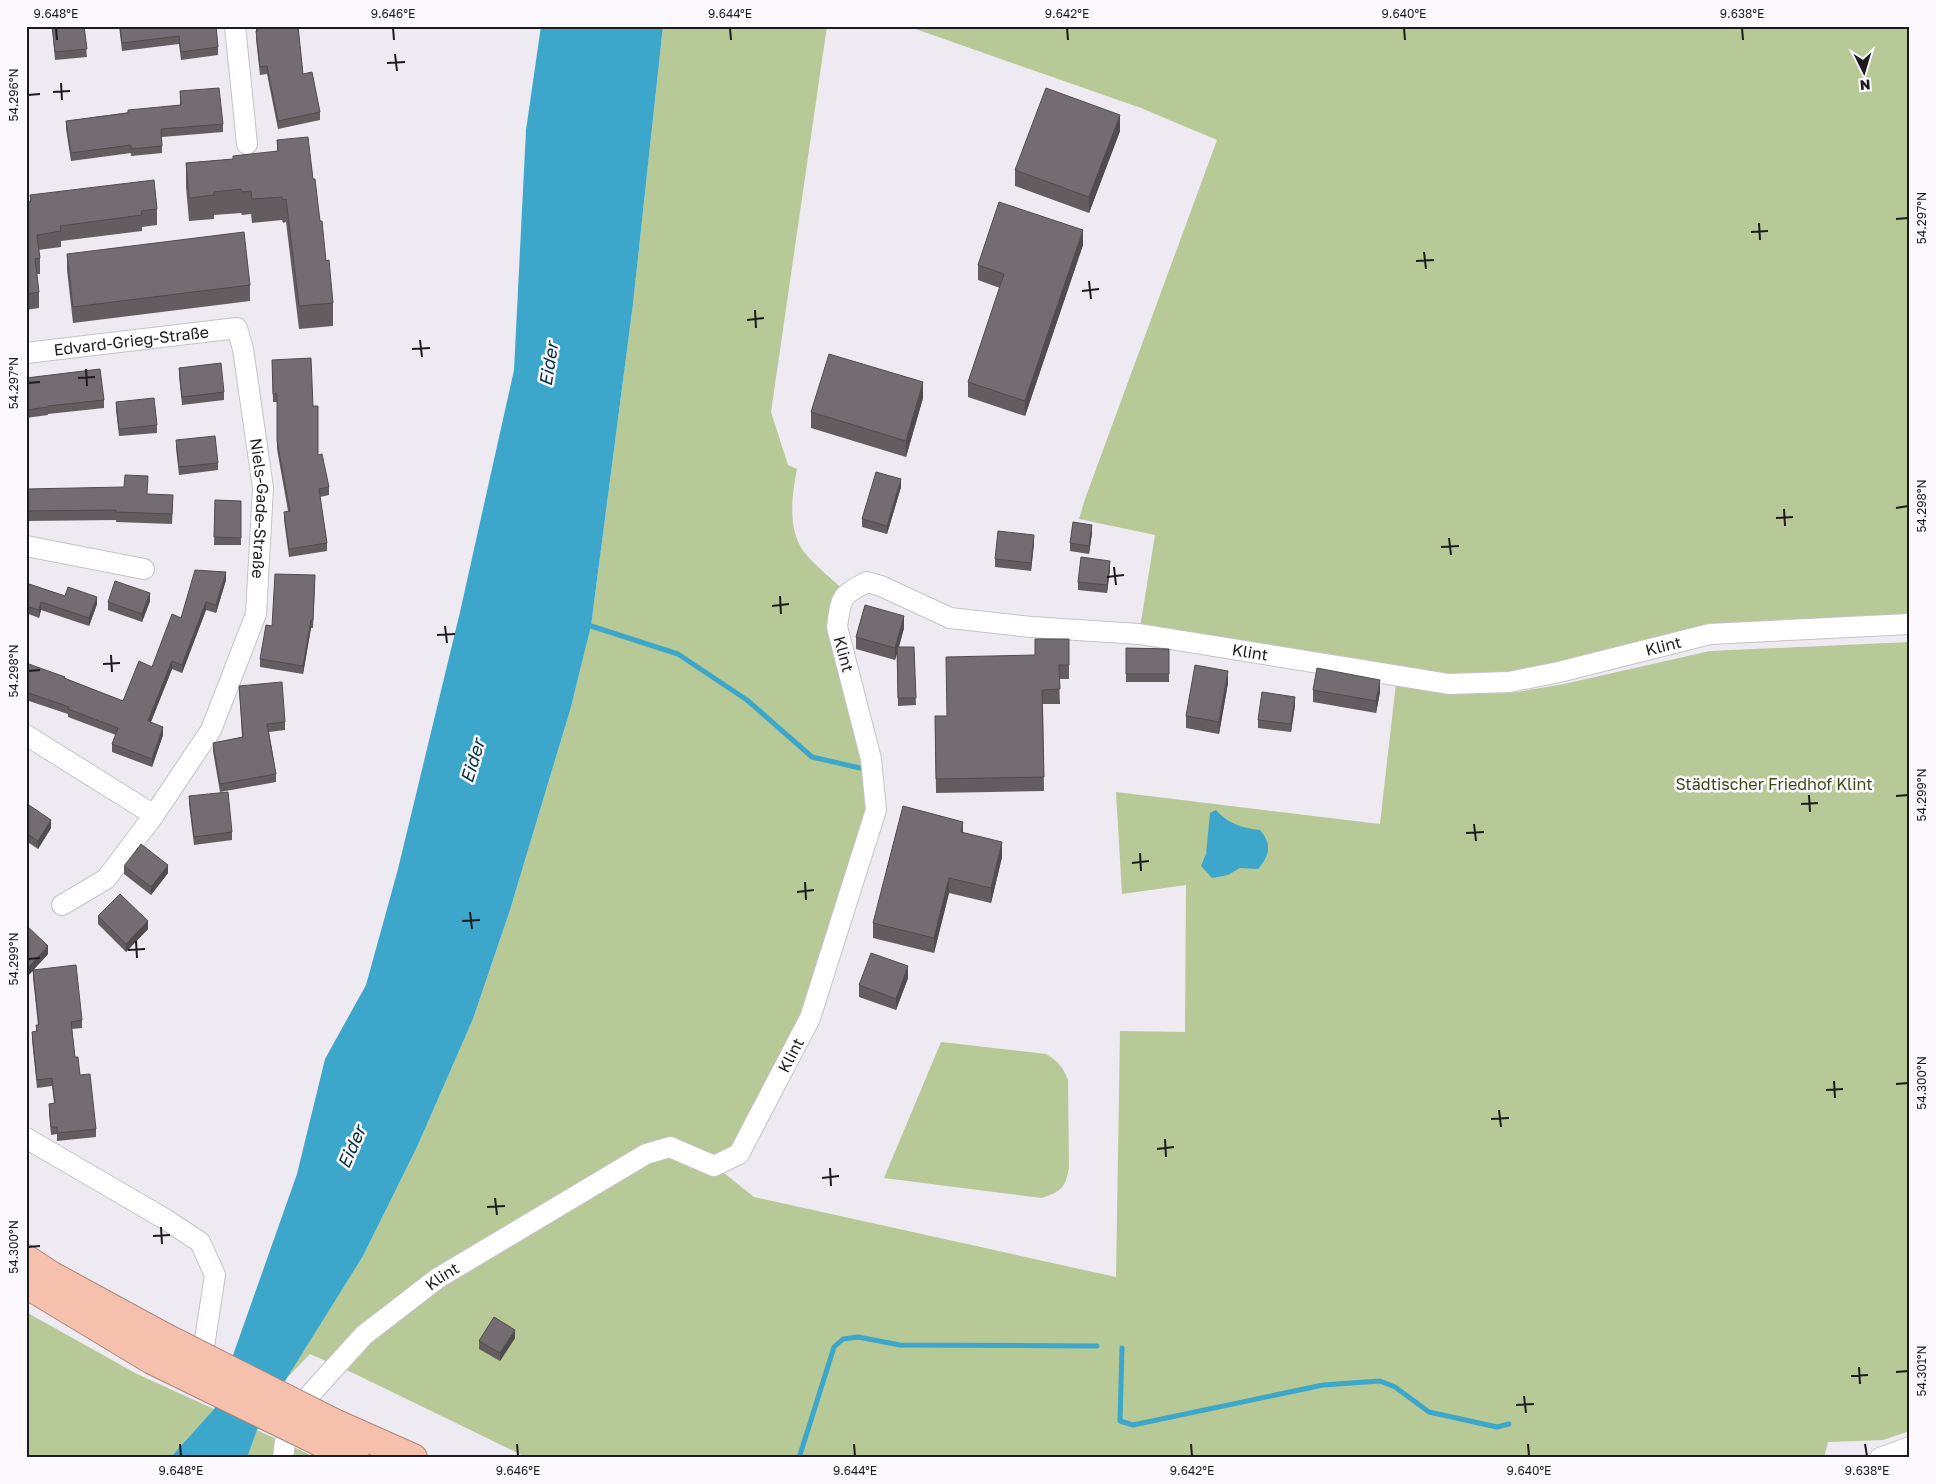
<svg xmlns="http://www.w3.org/2000/svg" width="1936" height="1484" viewBox="0 0 1936 1484" font-family="'Golos Text',sans-serif">
	<style>
		.green { fill: #b6c996 }
		.water { fill: #3ca7cb }
		.lines { fill: none; stroke-linecap: round; stroke-linejoin: round }
		.stream { stroke: #3ca7cb; stroke-width: 5 }
		.minor-casing { stroke: #c6c2c8; stroke-width: 22 }
		.highway-casing { stroke: #a9877b; stroke-width: 30 }
		.minor { stroke: #fff; stroke-width: 20 }
		.highway { stroke: #f5c1ad; stroke-width: 28 }
		.highway-bridge-casing { stroke: #a9877b; stroke-width: 30; stroke-linecap: butt }
		.highway-bridge { stroke: #f5c1ad; stroke-width: 28 }
		.wall { fill: #635d60 }
		.shaded-wall { fill: #504c4e }
		.building { fill: #736c70; stroke: #504c4e }
		.ticks { fill: none; stroke: #1d1b1e; stroke-width: 2 }
		.labels { text-anchor: middle; dominant-baseline: central; stroke-width: 5; stroke-linejoin: round; paint-order: stroke }
		.street-label { font-size: 16px; fill: #1d1b1e; stroke: #fbf8fe }
		.park-label { font-size: 16px; fill: #3a4b12; stroke: #fbf8fe }
		.water-label { font-size: 18px; font-style: italic; fill: #003140; stroke: #fbf8fe }
		.neatline { fill: none; stroke: #1d1b1e; stroke-width: 2 }
		.ticks-label { font-size: 12px; text-anchor: middle; fill: #1d1b1e }
	</style>
	<rect width="100%" height="100%" fill="#eeeaf1"/>
	<path class="green" d="M663 26H827L771 412 788 465 797 469C792 495 787 529 804 552 816 567 833 579 846 593L840 607 876 810 810 1018 739 1154 715 1166 754 1197 1116 1277 1120 1031 1185 1032 1186 885 1122 894 1116 792 1380 824 1396 683 1450 694 1511 693 1564 684 1710 651 1910 642V1431L1883 1440 1828 1442 1824 1458H528L353 1373 310 1354 285 1380 363 1256 417 1147 473 1019 510 910 571 707 591 626 633 304Z
		M907 26H1910V624L1710 634 1509 682 1139 634 1155 535 1079 519 1085 499 1217 140 1141 108Z
		M941 1042 1046 1054C1058 1061 1063 1067 1068 1080L1069 1168C1065 1188 1062 1191 1042 1198L884 1178Z
		M26 1312 137 1374 214 1409 170 1458H26Z
		M257 1430 317 1458H247Z"/>
	<path class="water" d="M541 26H663L633 304 591 626 571 707 510 910 473 1019 417 1147 363 1256 285 1381 257 1430 247 1458H170L214 1409 297 1174 325 1059 366 985 398 869 460 612 514 370 526 130Z
		M1216 810C1228 824 1243 828 1260 830 1272 844 1270 855 1258 869L1240 868 1228 875 1212 878 1201 866 1206 854 1210 813Z"/>
	<g class="lines">
		<path class="stream" d="M591 626 678 654 747 700 812 757 860 768
			M1122 1348 1120 1421 1133 1425 1323 1385 1380 1381 1395 1387 1429 1412 1497 1427 1509 1424
			M799 1458 834 1347 843 1339 858 1337 900 1345 1097 1346"/>
		<g class="minor-casing">
			<g id="minor">
				<path d="M235 26 247 144"/>
				<path id="s1" d="M26 353 237 328 243 349 263 488 256 614 211 730 154 815 26 735"/>
				<path d="M26 546 144 569"/>
				<path d="M62 905 106 879 154 815"/>
				<path d="M26 1138 165 1219 200 1242 215 1275 204 1346 192 1365"/>
				<path id="s2" d="M283 1458 285 1442 296 1410 364 1335 438 1278 646 1154 670 1147 714 1166 739 1154 810 1018 876 810 871 759 837 627C841 597 840 596 867 582L881 586 950 618 1031 627 1139 634 1449 684 1509 682 1559 672 1710 634 1910 624"/>
				<path d="M1880 1458 1910 1447"/>
			</g>
		</g>
		<g class="highway-casing">
			<path id="highway" d="M26 1259 52 1276 164 1337
				M26 1284 152 1360
				M332 1422 413 1458
				M320 1442 355 1458"/>
		</g>
		<use href="#minor" class="minor"/>
		<use href="#highway" class="highway"/>
		<g class="highway-bridge-casing">
			<path id="highway-bridge" d="M164 1337 332 1422
				M152 1360 320 1442"/>
		</g>
		<use href="#highway-bridge" class="highway-bridge"/>
	</g>
	<path class="wall" d="M52 26H84L87 57 55 60Z
		M119 26H216L218 47V55L181 60 179 44 122 51Z
		M256 26H298L303 74 320 112V120L278 129 267 74 260 75 256 39Z
		M180 91 223 124V132L162 137V153L131 156V153L71 161 66 129V121L180 105Z
		M1120 131 1089 213 1015 186V170Z
		M277 140 313 179 333 303V326L299 329 286 222 283 223 282 220 252 223 251 214 242 215 241 213 214 215V219L189 221 186 187V163L233 159 277 151Z
		M30 195 157 209V225L142 227V231L61 241V247L38 250 40 258V274H37L39 292V308L26 310V202L30 201Z
		M1083 245 1025 416 968 397V382L1000 288 978 280V265Z
		M67 254 250 285V301L73 323 67 270Z
		M272 360 313 406 318 455 329 487V495L320 497 327 543V551L289 557 284 520V512L288 511 277 449V402H273Z
		M179 368 224 392V400L182 405 179 376Z
		M26 378 104 400V408L48 414V415L26 418Z
		M923 398 906 457 811 428V412Z
		M116 402 157 425V433L119 436 116 410Z
		M176 440 218 463V470L179 475 176 448Z
		M901 487 887 534 862 527V519Z
		M26 489 148 494 173 504 172 524 116 522V520L26 521Z
		M215 500 241 501V545H214Z
		M1092 533 1089 554 1070 551V543Z
		M1034 543 1031 571 995 567V559Z
		M1110 569 1107 593 1078 590V582Z
		M226 580 216 613 206 610 182 673 172 669 151 722 163 735 152 767 112 752V744L116 735 68 717V714L26 700V663L123 701 152 667 181 618Z
		M26 583 65 596 97 604 89 626 41 610 39 618 26 613Z
		M315 583 313 628H311L303 674 260 667V659L272 626Z
		M150 601 142 622 108 610V602Z
		M904 628 899 647H914L916 705 898 706 897 654 895 660 856 649V637Z
		M1069 639V679H1059L1060 704H1043L1044 791 936 793 935 716H947L1035 655Z
		M1126 648 1169 649V682H1126Z
		M1228 683 1219 734 1186 728V716Z
		M239 686 285 722V730L269 732 276 774V782L220 792 213 751V743L242 737Z
		M1313 690 1380 692 1376 713 1313 702Z
		M1295 705 1291 732 1258 728V720Z
		M189 796 232 832V840L194 845 189 804Z
		M26 803 51 828 38 849 26 841Z
		M963 833 1002 857 991 903 949 893 934 953 873 938V923Z
		M124 866 168 873 151 895 124 874Z
		M98 916 148 929 126 952 98 924Z
		M26 925 48 954 33 970 82 1020V1028L72 1029 75 1057 96 1129V1137L57 1141V1134L51 1135 49 1112V1104L54 1103 52 1086 37 1088 32 1040V1032H36V1025H38L33 978V971L26 977Z
		M908 978 896 1010 859 997V985Z
		M515 1338 500 1361 479 1349V1341Z"/>
	<path class="shaded-wall" d="M1120 115V131L1089 213V197Z
		M1083 230V245L1025 416V401Z
		M923 382V398L906 457V441Z
		M901 479V487L887 534V526Z
		M1092 525V533L1089 554V546Z
		M1034 535V543L1031 571V563Z
		M1110 561V569L1107 593V585Z
		M226 572V580L216 613V605Z
		M150 593V601L142 622V614Z
		M97 597V604L89 626V618Z
		M41 602V610L39 618V610Z
		M206 602V610L182 673V665Z
		M904 616V628L895 660V648Z
		M311 620V628L303 674V666Z
		M172 661V669L148 729V721Z
		M1228 671V683L1219 734V722Z
		M1380 680V692L1376 713V701Z
		M1295 697V705L1291 732V724Z
		M163 727V735L152 767V759Z
		M51 820V828L38 849V841Z
		M963 822V837L961 832Z
		M1002 842V857L991 903V888Z
		M168 865V873L151 895V887Z
		M949 878V893L934 953V938Z
		M148 921V929L126 952V944Z
		M48 946V954L27 977V969Z
		M908 966V978L896 1010V999Z
		M515 1330V1338L500 1361V1353Z"/>
	<path class="building" d="M52 26H84L87 49 55 52Z
		M120 26H216L218 47 181 52 179 36 122 43Z
		M257 26H298L303 74 312 72 320 112 278 121 267 66 260 67 256 31H258Z
		M219 88 223 124 161 129 162 146 131 149V145L71 153 66 121 128 113V110L181 105 180 91Z
		M1046 88 1120 115 1089 197 1015 170Z
		M308 137 313 179H315L320 221H322L326 261 329 260 333 303 299 306 286 199 283 200 282 197 252 199 251 191 242 192 241 189 214 192V195L189 198 186 163 233 159V156L278 151 277 140Z
		M154 180 157 209 141 211 142 215 60 226 61 231 37 235 40 258 35 259 39 292 26 294V202L31 201 30 195Z
		M999 202 1083 230 1025 401 968 382 1004 274 978 265Z
		M244 232 250 285 73 307 67 254Z
		M829 354 923 382 906 441 811 412Z
		M311 358 313 406H318V455L322 454 329 487 319 489 327 543 289 549 284 512 290 511 277 441V394H273L272 360Z
		M221 363 224 392 182 397 179 368Z
		M100 369 104 400 48 406V407L26 410V378Z
		M154 398 157 425 119 429 116 402Z
		M215 436 218 463 179 467 176 440Z
		M876 472 901 479 887 526 862 519Z
		M125 475 148 476 147 494 173 495 172 514 116 512V510L26 511V489L124 487Z
		M215 500 241 501V538L214 537Z
		M1073 522 1092 525 1089 546 1070 543Z
		M998 531 1034 535 1031 563 995 559Z
		M1081 557 1110 561 1107 585 1078 582Z
		M195 570 226 572 216 605 206 602 182 665 172 661 148 721 163 727 152 759 112 744 118 728 68 709 69 707 26 692V663L65 677 64 678 123 701 139 661 152 667 172 614 181 618Z
		M275 574 315 575 313 620H311L303 666 260 659 266 625 272 626Z
		M115 581 150 593 142 614 108 602Z
		M26 583 65 596 68 587 97 597 89 618 41 602 39 610 26 606Z
		M865 605 904 616 895 648 856 637Z
		M1035 639H1069V665H1059L1060 689 1042 690 1044 777 936 779 935 716H947L946 657 1035 655Z
		M897 647H914L916 698H898Z
		M1126 648 1169 649V674H1126Z
		M1195 665 1228 671 1219 722 1186 716Z
		M1317 668 1380 680 1376 701 1313 690Z
		M282 682 285 722 267 724 276 774 220 784 213 743 243 737 239 686Z
		M1262 692 1295 697 1291 724 1258 720Z
		M228 792 232 832 194 837 189 796Z
		M26 803 51 820 38 841 26 833Z
		M903 806 963 822 961 832 1002 842 991 888 949 878 934 938 873 923Z
		M141 844 168 865 151 887 124 866Z
		M120 894 148 921 126 944 98 916Z
		M26 925 48 946 27 969H26Z
		M871 953 908 966 896 999 859 985Z
		M76 965 82 1020 71 1022 75 1057H78L80 1075 90 1074 96 1129 57 1133V1127H51L49 1104 55 1103 52 1078 37 1080 32 1032 37 1031 36 1025H39L33 970Z
		M494 1317 515 1330 500 1353 479 1341Z"/>
	<path class="ticks" d="M56 28 57 40M393 28 394 40M730 28 731 40M1067 28 1068 40M1404 28 1405 40M1742 28 1743 40M395 54 397 71M387 63 405 62M61 83 62 100M53 92 70 91M28 95 40 94M1896 219 1908 218M1759 223 1760 240M1751 232 1768 231M1424 252 1426 269M1416 261 1434 260M1089 281 1091 299M1082 291 1099 289M755 310 756 328M747 320 764 318M420 340 422 357M412 349 430 348M86 369 87 386M78 378 95 377M28 383 40 382M1896 508 1908 506M1784 509 1785 526M1776 518 1793 517M1449 538 1451 555M1441 547 1459 546M1114 567 1116 585M1107 577 1124 575M780 596 781 614M772 606 789 604M445 626 447 643M437 635 455 634M111 655 112 672M103 664 120 663M28 671 40 670M1809 795 1810 812M1896 796 1908 795M1801 804 1818 803M1474 824 1476 841M1466 833 1484 832M1140 853 1141 871M1132 863 1149 861M805 882 806 900M797 892 814 890M470 912 472 929M462 921 480 920M136 941 137 958M128 950 145 949M28 959 40 958M1834 1081 1835 1098M1896 1084 1908 1083M1826 1090 1843 1089M1499 1110 1501 1127M1491 1119 1509 1118M1165 1139 1166 1157M1157 1149 1174 1147M830 1168 831 1186M822 1178 839 1176M495 1198 497 1215M487 1207 505 1206M161 1227 162 1244M153 1236 170 1235M28 1247 40 1246M1859 1367 1860 1384M1896 1372 1908 1371M1851 1376 1868 1375M1524 1396 1526 1413M1516 1405 1534 1404M180 1444 181 1456M517 1444 518 1456M854 1444 855 1456M1191 1444 1192 1456M1528 1444 1529 1456M1865 1444 1867 1456"/>
	<g class="labels">
		<g class="street-label">
			<text stroke="none"><textPath href="#s1" startOffset="106">Edvard-Grieg-Straße</textPath></text>
			<text stroke="none"><textPath href="#s1" startOffset="395">Niels-Gade-Straße</textPath></text>
			<text stroke="none"><textPath href="#s2" startOffset="2018">Klint</textPath></text>
			<text stroke="none"><textPath href="#s2" startOffset="1598">Klint</textPath></text>
			<text transform="translate(844 654) rotate(75)">Klint</text>
			<text stroke="none"><textPath href="#s2" startOffset="699">Klint</textPath></text>
			<text stroke="none"><textPath href="#s2" startOffset="249">Klint</textPath></text>
		</g>
		<g class="park-label">
			<text x="1774" y="784">Städtischer Friedhof Klint</text>
		</g>
		<g class="water-label">
			<text transform="translate(548 364) rotate(-81)">Eider</text>
			<text transform="translate(472 761) rotate(-73)">Eider</text>
			<text transform="translate(351 1147) rotate(-66)">Eider</text>
		</g>
	</g>
	<rect width="1936" height="1484" fill="none" stroke="#fbf8fe" stroke-width="55"/>
	<g transform="translate(1864 72) rotate(175)" stroke="#fbf8fe" stroke-width="4" paint-order="stroke">
	<path d="M0-4L9 19L0 12L-9 19Z" fill="#1d1b1e"/>
	<text y="-8" font-size="14" font-weight="bold" text-anchor="middle" fill="#1d1b1e">N</text>
	</g>
	<rect x="28" y="28" width="1880" height="1428" class="neatline"/>
	<g class="ticks-label">
		<text x="56" y="18">9.648°E</text>
		<text x="393" y="18">9.646°E</text>
		<text x="730" y="18">9.644°E</text>
		<text x="1067" y="18">9.642°E</text>
		<text x="1404" y="18">9.640°E</text>
		<text x="1742" y="18">9.638°E</text>
		<text transform="translate(14 95) rotate(-90)" y="4">54.296°N</text>
		<text transform="translate(1922 218) rotate(-90)" y="4">54.297°N</text>
		<text transform="translate(14 383) rotate(-90)" y="4">54.297°N</text>
		<text transform="translate(1922 506) rotate(-90)" y="4">54.298°N</text>
		<text transform="translate(14 671) rotate(-90)" y="4">54.298°N</text>
		<text transform="translate(1922 795) rotate(-90)" y="4">54.299°N</text>
		<text transform="translate(14 959) rotate(-90)" y="4">54.299°N</text>
		<text transform="translate(1922 1083) rotate(-90)" y="4">54.300°N</text>
		<text transform="translate(14 1247) rotate(-90)" y="4">54.300°N</text>
		<text transform="translate(1922 1371) rotate(-90)" y="4">54.301°N</text>
		<text x="181" y="1475">9.648°E</text>
		<text x="518" y="1475">9.646°E</text>
		<text x="855" y="1475">9.644°E</text>
		<text x="1192" y="1475">9.642°E</text>
		<text x="1529" y="1475">9.640°E</text>
		<text x="1867" y="1475">9.638°E</text>
	</g>
</svg>
